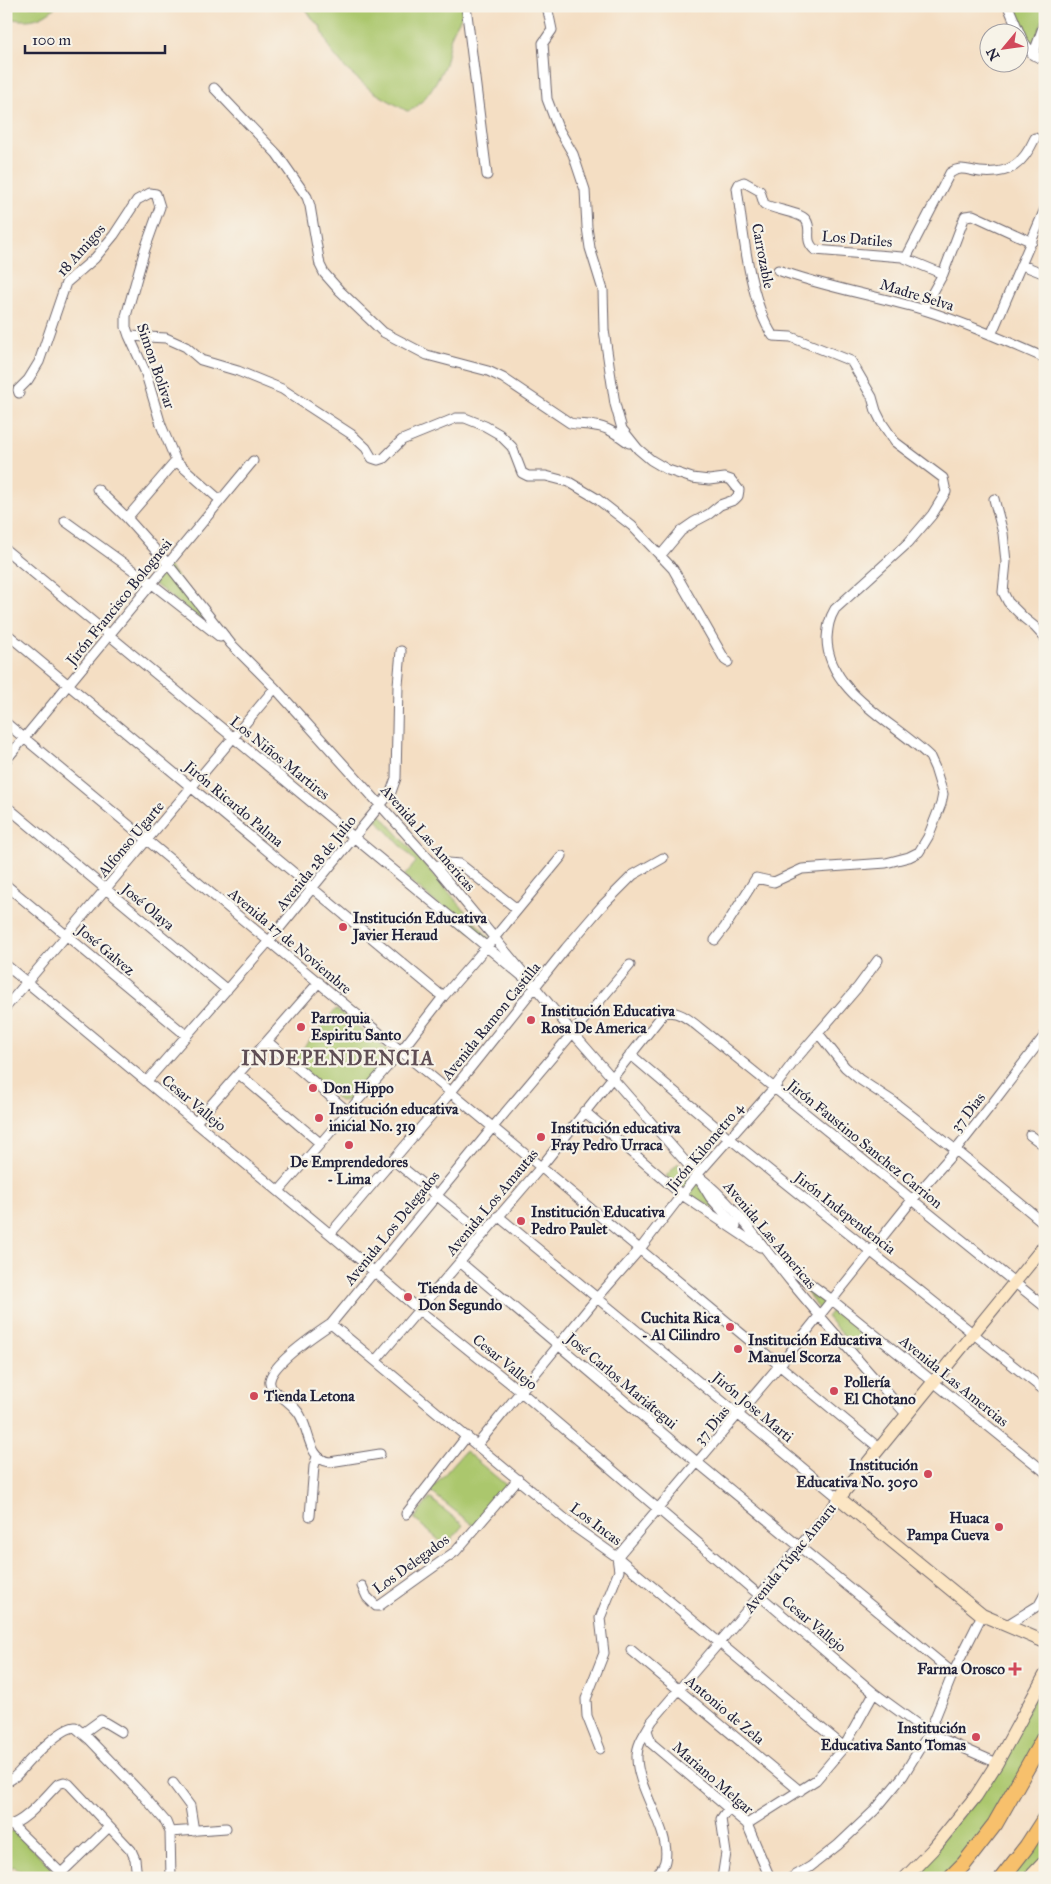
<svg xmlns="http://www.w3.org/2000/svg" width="1051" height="1884" viewBox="0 0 1051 1884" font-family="'IM FELL Great Primer',serif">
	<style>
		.green { fill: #abc76d; stroke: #667454 }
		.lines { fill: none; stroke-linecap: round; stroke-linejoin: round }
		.street-casing { stroke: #6c646b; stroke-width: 11 }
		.secondary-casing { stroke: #6c646b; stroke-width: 14 }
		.primary-casing { stroke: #6c646b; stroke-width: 17 }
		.street { stroke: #fff; stroke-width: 9 }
		.secondary { stroke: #fce6c4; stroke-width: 12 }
		.primary { stroke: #f7c06c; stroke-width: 15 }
		.poi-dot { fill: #d1495b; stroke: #f7f3e8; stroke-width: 2 }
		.labels { text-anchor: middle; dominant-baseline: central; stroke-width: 4.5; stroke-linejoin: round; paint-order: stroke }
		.street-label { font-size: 15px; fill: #22223b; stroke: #f7f3e8 }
		.poi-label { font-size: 15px; font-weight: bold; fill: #22223b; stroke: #f7f3e8; text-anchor: start }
		.district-label { font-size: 20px; font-weight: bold; letter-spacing: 1px; fill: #5f4e55; stroke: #f7f3e8 }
	</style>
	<rect width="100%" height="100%" fill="#f7f3e8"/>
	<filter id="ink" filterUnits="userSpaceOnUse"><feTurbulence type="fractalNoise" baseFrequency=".02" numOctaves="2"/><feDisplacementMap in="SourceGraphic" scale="10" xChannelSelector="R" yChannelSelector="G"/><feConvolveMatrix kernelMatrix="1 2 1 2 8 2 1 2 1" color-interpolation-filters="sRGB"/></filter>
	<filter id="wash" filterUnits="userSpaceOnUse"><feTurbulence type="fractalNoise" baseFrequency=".0096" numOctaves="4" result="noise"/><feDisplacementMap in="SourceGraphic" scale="20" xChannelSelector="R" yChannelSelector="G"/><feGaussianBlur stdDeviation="1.12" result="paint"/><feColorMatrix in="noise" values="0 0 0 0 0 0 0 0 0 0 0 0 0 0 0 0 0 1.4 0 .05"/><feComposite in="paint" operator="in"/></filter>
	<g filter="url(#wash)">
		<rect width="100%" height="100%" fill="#f4dec3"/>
		<path class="green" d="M6 6H57C39 21 29 22 6 18Z
			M304 6H466C463 16 456 24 452 34 448 44 448 54 445 64 440 77 421 110 407 111L372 91 346 69 331 51 320 26 314 21Z
			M1012 6H1045V14L1032 48 1028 44Z
			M167 564 225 638 153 583Z
			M380 814 490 939 485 944 404 876 416 862 377 820Z
			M336 1009 387 1050 388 1057 351 1100 340 1101 292 1061Z
			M678 1163 693 1178 684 1189 666 1176Z
			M697 1182 715 1209 688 1194Z
			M798 1281 829 1300 820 1310Z
			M836 1306 874 1336 857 1351 827 1317Z
			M465 1451 506 1485V1490L474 1526 430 1491Z
			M430 1498 463 1525 446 1546 414 1519Z
			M1045 1679V1734L994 1822 947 1878H908L978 1797Z
			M1045 1826V1857L1025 1878H1010Z
			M14 1831 55 1871 48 1878H27L14 1866 6 1873V1832Z"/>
	</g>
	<g filter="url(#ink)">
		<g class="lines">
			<g class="street-casing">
				<path id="street" d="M466 6 487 175
					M547 6 552 30 543 43 547 99 558 128 573 154 585 190 587 227 590 248 603 290 604 330 610 371 615 404 622 429 638 449 651 460 668 470 692 478 709 480 725 478 731 480 739 490 738 496 734 500 720 505 709 514 694 522 681 531 660 556
					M1008 6 1022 39 1033 55 1045 60
					M1033 55 1045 22
					M214 88 277 154 307 197 310 206 320 265 324 273 339 290 383 332 427 355 488 371 503 378 570 423C579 425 587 424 595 426 608 427 619 436 629 443
					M906 258 950 173C961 165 969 171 980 172 1010 175 1023 164 1035 138
					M1022 265 1045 274
					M778 270C824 287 873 295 921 309 963 322 1004 340 1045 358
					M923 310 943 274 965 216 973 215 1032 242
					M991 335 1045 209
					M129 336 166 338 186 347 201 360 238 371 282 389 351 434 366 448 372 458 378 460 384 458 402 440 456 418H465L485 426 499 434 512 447 522 473 528 476H546L569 482 596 498 632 526 673 569 725 660 728 662
					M19 393 18 390 28 380 39 362 66 283 95 258 114 235 137 200 150 193 156 194 160 207 145 249 126 316V327L129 336 145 371 161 425 176 461 220 500
					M97 489 127 518 167 563 231 644 275 688 435 866 573 1033 697 1175C735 1204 761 1245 792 1283 829 1328 868 1371 907 1415
					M994 499 1003 533 1006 562 1003 592 1008 602 1024 618 1035 627 1045 638
					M127 518 176 461
					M65 521 151 583 220 637
					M6 550 522 976
					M6 633 443 997
					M6 723 879 1448
					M6 760 253 461
					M6 806 227 990
					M435 866 448 863 460 864 517 909
					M6 885 187 1036
					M715 940 725 927 756 878 774 882 802 869 886 863 909 857 919 852 928 837 941 804 943 794 935 768 930 757C896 723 827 693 827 638 828 626 829 619 835 609L908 543 932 515 946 492 943 478 895 442 882 423 876 411 872 397 851 361 791 337 773 336C749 300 743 231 737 188L739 184 744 182 760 191 764 204C775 210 800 212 806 220 813 230 803 240 815 250L902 257 943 274
					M6 965 330 1234 419 1310 521 1392 874 1693 929 1733 997 1763
					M6 1007 275 688
					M818 1033 845 1067 859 1079 894 1102 956 1150 1045 1224
					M268 1042 347 1111
					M630 1054 729 1138 1045 1391
					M239 1074 320 1143
					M147 1081 269 941 391 792 396 778 398 685 401 651
					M584 1111 682 1195 760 1247
					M196 1122 319 982
					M1030 1135 1045 1146
					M393 1160 484 1234
					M699 1179 710 1197 736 1226
					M279 1191 401 1051 443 997 495 937 562 856
					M498 1216 839 1498 760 1595 652 1721C646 1732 637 1743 637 1756 636 1789 672 1832 665 1861 664 1867 658 1873 655 1878
					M330 1234 451 1092 566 948 602 906 633 875 663 858
					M777 1259 832 1300 1045 1472
					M460 1262 698 1463 953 1673
					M331 1324 576 1528 617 1557 844 1747
					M376 1360 541 1167 664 1013C680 1008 696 1026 710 1036L1045 1307
					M477 1445 597 1298 640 1249 697 1175 774 1088 795 1060 858 987 878 960
					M380 1454 330 1462C307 1460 310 1427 298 1412 291 1403 280 1396 271 1388 271 1386 269 1383 270 1380 273 1363 316 1334 331 1324L493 1127 630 965
					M406 1514 467 1436
					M310 1516 314 1466 317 1457
					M362 1586 367 1597 376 1606H379L456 1551 518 1479
					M1007 1625 1039 1605 1045 1594
					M631 1650 800 1791
					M647 1730 651 1743 747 1824 770 1878
					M83 1733 101 1720 121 1732
					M600 1749 587 1716 586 1699 604 1653 600 1618 619 1571 617 1557 779 1366 912 1200 956 1150 992 1104 1045 1035
					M6 1782C17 1778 22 1768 30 1760 39 1751 62 1728 75 1727L89 1739 141 1793 166 1822 170 1832 171 1878
					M173 1783 190 1806 194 1831
					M747 1824 816 1780 844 1747 874 1693
					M12 1825 66 1878
					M6 1826C24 1824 45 1797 58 1784L64 1782 69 1784 131 1850 135 1859 137 1878
					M170 1832 226 1828
					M56 1878 109 1827
					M722 1878 726 1853 721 1819 728 1809
					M791 1878 810 1867 838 1845 875 1810 903 1776 929 1733 953 1673 982 1615"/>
			</g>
			<g class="secondary-casing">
				<path id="secondary" d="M1045 1245 839 1498 982 1615 1045 1642
					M905 1878 933 1849 976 1796 997 1763 1045 1675
					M1029 1878 1045 1861"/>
			</g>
			<g class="primary-casing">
				<path id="primary" d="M950 1878 964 1864 995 1824 1045 1736
					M1002 1878 1027 1846 1045 1818"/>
			</g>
			<use href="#street" class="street"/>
			<use href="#secondary" class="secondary"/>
			<use href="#primary" class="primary"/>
		</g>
	</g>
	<g class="poi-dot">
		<circle cx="343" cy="927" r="5"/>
		<circle cx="531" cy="1020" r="5"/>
		<circle cx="301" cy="1027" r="5"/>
		<circle cx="313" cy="1088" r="5"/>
		<circle cx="319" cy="1118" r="5"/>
		<circle cx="541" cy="1137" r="5"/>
		<circle cx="349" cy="1145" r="5"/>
		<circle cx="521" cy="1221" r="5"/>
		<circle cx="408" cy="1297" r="5"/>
		<circle cx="730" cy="1327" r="5"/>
		<circle cx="738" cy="1349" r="5"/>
		<circle cx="834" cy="1391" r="5"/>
		<circle cx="254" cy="1396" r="5"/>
		<circle cx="928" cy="1474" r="5"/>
		<circle cx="999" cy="1527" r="5"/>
		<path d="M1012.5 1661.5h5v5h5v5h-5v5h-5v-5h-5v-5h5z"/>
		<circle cx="976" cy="1737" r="5"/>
	</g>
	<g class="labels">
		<g class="street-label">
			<text transform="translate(857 239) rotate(5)">Los Datiles</text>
			<text transform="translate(81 250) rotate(-48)">18 Amigos</text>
			<text transform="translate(763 256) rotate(79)">Carrozable</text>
			<text transform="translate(917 295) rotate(17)">Madre Selva</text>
			<text transform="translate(156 366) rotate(71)">Simon Bolivar</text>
			<text transform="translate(119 602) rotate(-51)">Jirón Francisco Bolognesi</text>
			<text transform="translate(280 758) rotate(39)">Los Niños Martires</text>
			<text transform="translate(234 804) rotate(40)">Jirón Ricardo Palma</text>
			<text transform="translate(428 838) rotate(49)">Avenida Las Americas</text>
			<text transform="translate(131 839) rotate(-50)">Alfonso Ugarte</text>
			<text transform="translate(316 863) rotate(-51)">Avenida 28 de Julio</text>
			<text transform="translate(148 907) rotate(40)">José Olaya</text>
			<text transform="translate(290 941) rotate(40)">Avenida 17 de Noviembre</text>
			<text transform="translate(106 950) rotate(40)">José Galvez</text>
			<text transform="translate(491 1021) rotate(-51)">Avenida Ramon Castilla</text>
			<text transform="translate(194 1103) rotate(40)">Cesar Vallejo</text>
			<text transform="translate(968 1112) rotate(-52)">37 Dias</text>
			<text transform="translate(865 1144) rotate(39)">Jirón Faustino Sanchez Carrion</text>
			<text transform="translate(705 1147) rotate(-50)">Jirón Kilometro 4</text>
			<text transform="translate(492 1202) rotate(-50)">Avenida Los Amautas</text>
			<text transform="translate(845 1213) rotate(38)">Jirón Independencia</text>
			<text transform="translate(392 1228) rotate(-51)">Avenida Los Delegados</text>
			<text transform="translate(770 1235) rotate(50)">Avenida Las Americas</text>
			<text transform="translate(505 1362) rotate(39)">Cesar Vallejo</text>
			<text transform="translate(622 1381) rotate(40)">José Carlos Mariátegui</text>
			<text transform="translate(954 1381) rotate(39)">Avenida Las Amercias</text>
			<text transform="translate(753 1407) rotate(40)">Jirón Jose Marti</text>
			<text transform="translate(712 1425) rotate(-50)">37 Dias</text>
			<text transform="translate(596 1524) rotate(37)">Los Incas</text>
			<text transform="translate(790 1558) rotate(-51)">Avenida Túpac Amaru</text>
			<text transform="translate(411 1564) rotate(-36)">Los Delegados</text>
			<text transform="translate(814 1624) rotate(40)">Cesar Vallejo</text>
			<text transform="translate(725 1710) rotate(40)">Antonio de Zela</text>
			<text transform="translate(713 1778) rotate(41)">Mariano Melgar</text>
		</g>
		<g class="poi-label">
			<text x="353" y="918">Institución Educativa<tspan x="353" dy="17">Javier Heraud</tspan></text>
			<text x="541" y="1011">Institución Educativa<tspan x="541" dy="17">Rosa De America</tspan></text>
			<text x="311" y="1018">Parroquia<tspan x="311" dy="17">Espiritu Santo</tspan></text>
			<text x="323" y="1088">Don Hippo</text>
			<text x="329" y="1109">Institución educativa<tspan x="329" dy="17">inicial No. 319</tspan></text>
			<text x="551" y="1128">Institución educativa<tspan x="551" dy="17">Fray Pedro Urraca</tspan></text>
			<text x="349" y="1162" text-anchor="middle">De Emprendedores<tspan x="349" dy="17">- Lima</tspan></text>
			<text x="531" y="1212">Institución Educativa<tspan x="531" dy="17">Pedro Paulet</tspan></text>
			<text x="418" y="1288">Tienda de<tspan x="418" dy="17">Don Segundo</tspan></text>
			<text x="720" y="1318" text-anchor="end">Cuchita Rica<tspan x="720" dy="17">- Al Cilindro</tspan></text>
			<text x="748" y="1340">Institución Educativa<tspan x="748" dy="17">Manuel Scorza</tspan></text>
			<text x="844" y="1382">Pollería<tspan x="844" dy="17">El Chotano</tspan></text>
			<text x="264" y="1396">Tienda Letona</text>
			<text x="918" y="1465" text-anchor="end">Institución<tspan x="918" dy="17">Educativa No. 3050</tspan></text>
			<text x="989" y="1518" text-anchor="end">Huaca<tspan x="989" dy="17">Pampa Cueva</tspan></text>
			<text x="1005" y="1669" text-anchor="end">Farma Orosco</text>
			<text x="966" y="1728" text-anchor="end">Institución<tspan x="966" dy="17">Educativa Santo Tomas</tspan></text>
		</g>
		<g class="district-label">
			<text x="338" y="1058">INDEPENDENCIA</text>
		</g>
	</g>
	<rect width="1051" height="1884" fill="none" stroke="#f7f3e8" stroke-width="25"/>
	<g transform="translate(1004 48) rotate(241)"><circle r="24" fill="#f7f3e8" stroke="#a29fa3"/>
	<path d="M0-4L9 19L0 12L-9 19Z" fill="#d1495b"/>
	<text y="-8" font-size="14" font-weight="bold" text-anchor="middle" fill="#22223b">N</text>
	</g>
	<path d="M25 45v8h140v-8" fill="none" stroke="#22223b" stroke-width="2.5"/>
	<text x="32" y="45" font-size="15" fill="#22223b" stroke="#f7f3e8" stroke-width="4" paint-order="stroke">100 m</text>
</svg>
